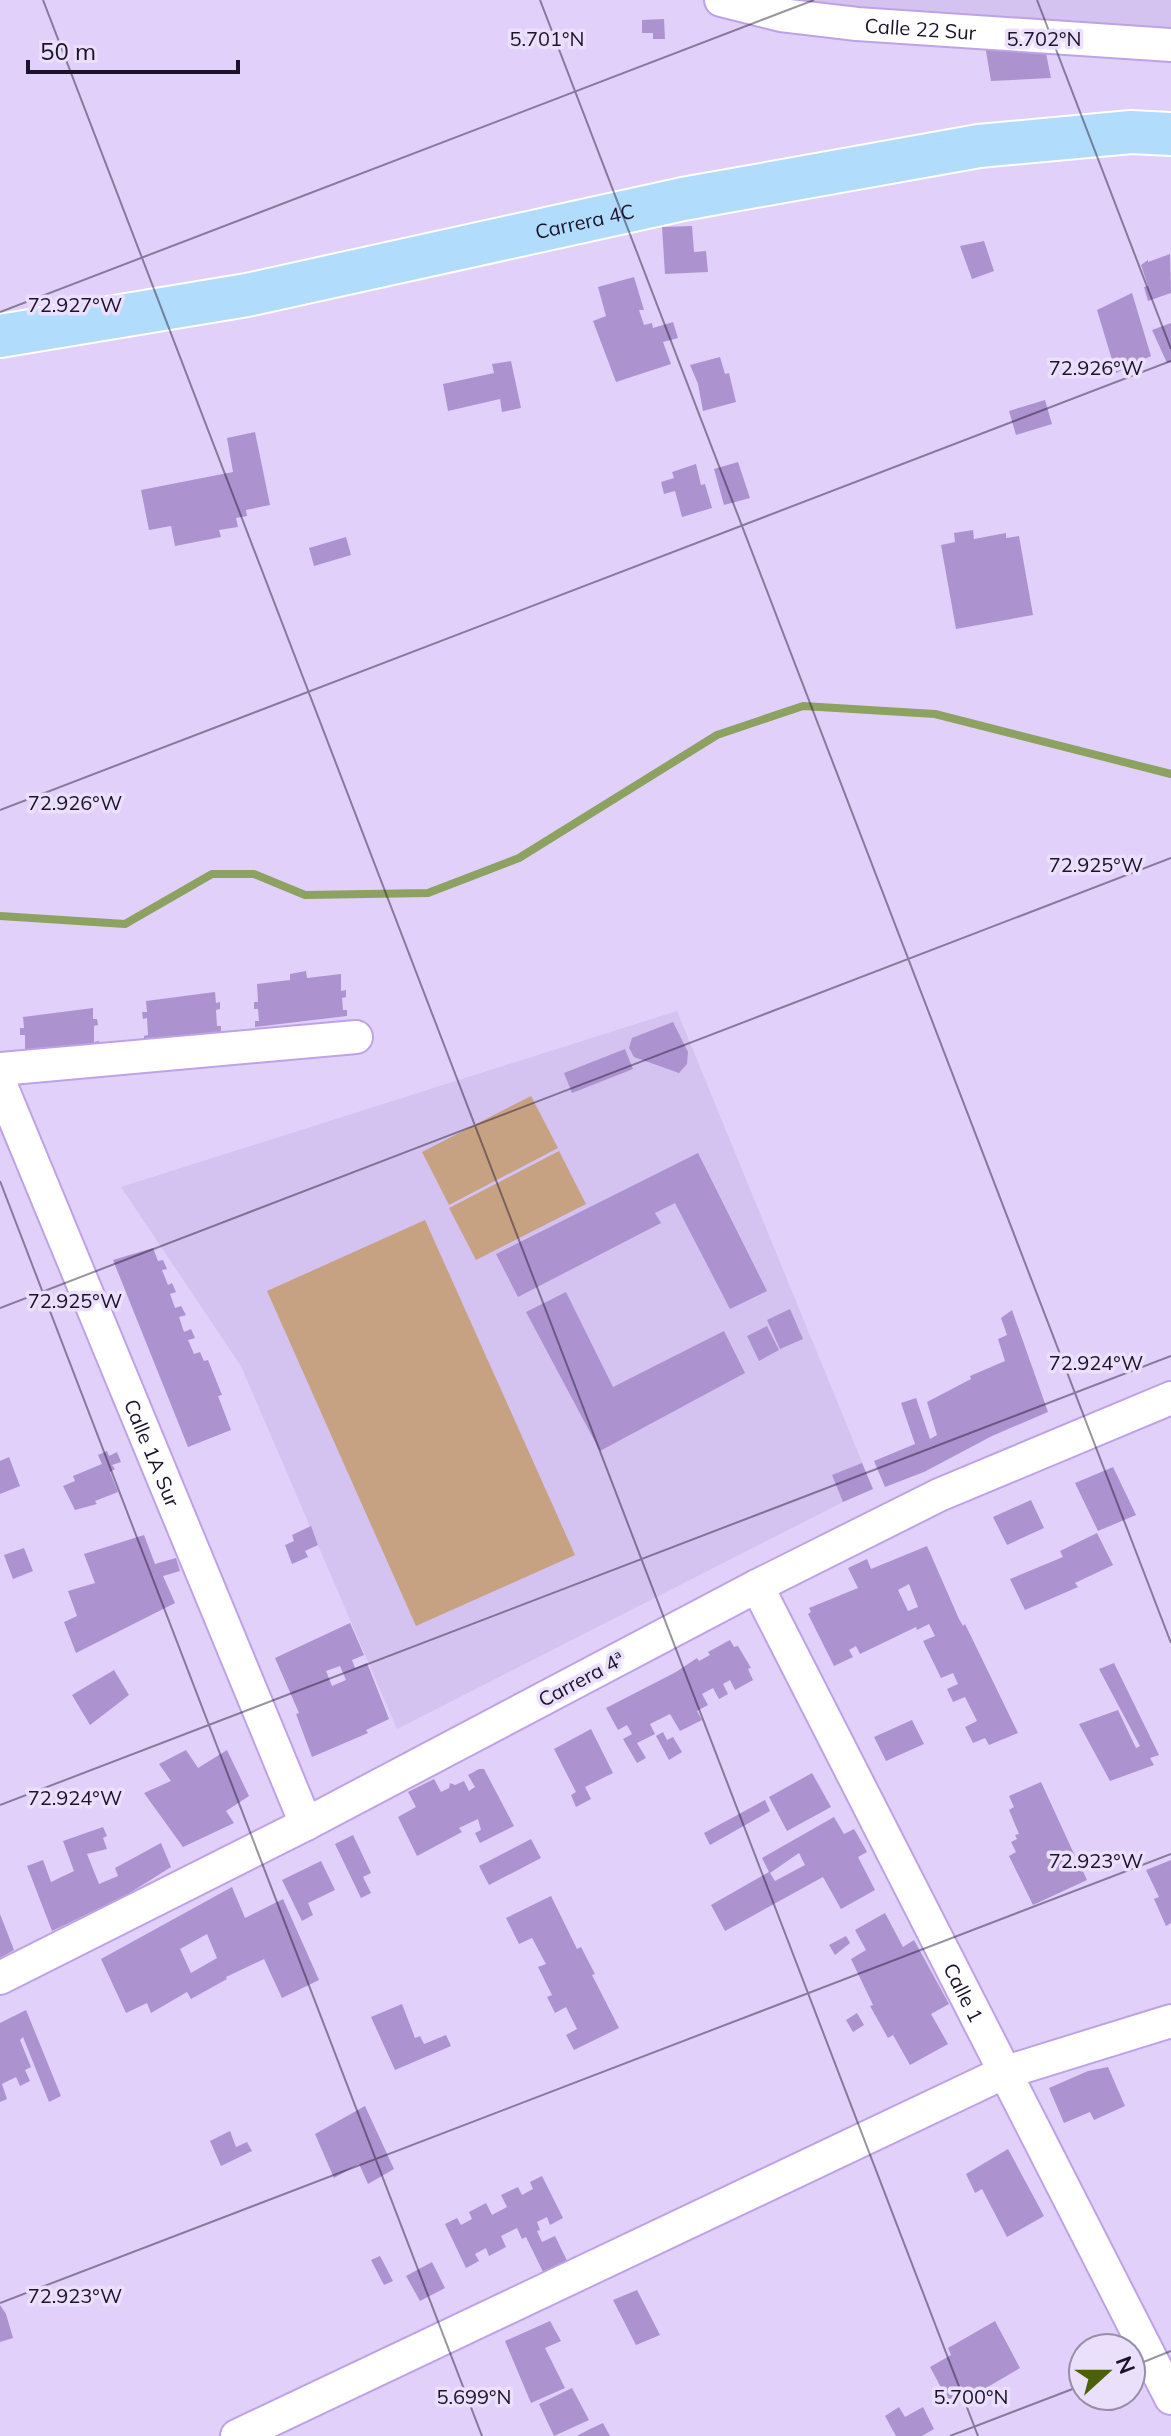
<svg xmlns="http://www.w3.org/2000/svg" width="1171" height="2436" viewBox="0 0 1171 2436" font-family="Mulish,sans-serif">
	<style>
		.built { fill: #d4c2f0 }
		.green { fill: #c6a283 }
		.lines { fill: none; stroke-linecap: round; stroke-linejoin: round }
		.stream { stroke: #8da161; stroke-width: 8 }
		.building { fill: #ac93cf; fill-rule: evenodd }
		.minor-casing { stroke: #bea2e6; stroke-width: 36 }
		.major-casing { stroke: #fff; stroke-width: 46 }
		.minor { stroke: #fff; stroke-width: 32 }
		.major { stroke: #b1dcfc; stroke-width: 42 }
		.ticks { fill: none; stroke: #1d122b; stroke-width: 2; stroke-opacity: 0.45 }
		.labels { text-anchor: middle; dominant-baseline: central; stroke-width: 7; stroke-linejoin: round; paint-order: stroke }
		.street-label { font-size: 20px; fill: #1d122b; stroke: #ebe0fc }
		.ticks-label { font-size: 20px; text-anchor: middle; fill: #1d122b; stroke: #ebe0fc; stroke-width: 7; stroke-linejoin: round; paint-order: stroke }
	</style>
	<rect width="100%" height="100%" fill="#e0d0fa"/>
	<path class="built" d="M802 0H1171V42L1032 31Z
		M677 1011 873 1489 843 1502 397 1729 241 1366 121 1187Z"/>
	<path class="green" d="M531 1096 558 1148 449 1205 422 1152Z
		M559 1151 586 1204 476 1260 449 1208Z
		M425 1220 575 1555 416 1626 267 1291Z"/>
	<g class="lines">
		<path class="stream" d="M0 916 125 924 212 874H254L305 895 428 893 519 858 717 735 803 706 935 714 1171 774"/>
	</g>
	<path class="building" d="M664 19 665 39H653V33H642V20Z
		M985 45 1046 53 1051 78 991 81Z
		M692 226 694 252 706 251 708 272 665 274 662 227Z
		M984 241 994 271 972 279 960 246Z
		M1170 254 1171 293 1148 301 1144 287 1148 286 1141 265 1148 260V262Z
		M634 277 644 310H639L644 325 652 323 653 328 673 322 678 338 663 342 671 364 616 382 593 321 606 316 598 287Z
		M1132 293 1151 356 1116 373 1097 310Z
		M1171 323V362L1167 363 1152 330Z
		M720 357 725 374 729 373 736 402 703 411 698 384 690 365Z
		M511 361 521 408 502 412 500 399 448 411 443 384 494 373 492 364Z
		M1045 400 1052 424 1016 435 1009 411Z
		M255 432 270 505 246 510 247 516 236 518 238 527 219 530 221 537 175 546 171 526 149 530 141 490 233 472 227 438Z
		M738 462 750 498 724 505 714 469Z
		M696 464 701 485 705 484 712 508 682 517 675 491 664 494 661 482 674 478 672 472Z
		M973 530 974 539 1006 533V538L1019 536 1033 615 956 629 941 545 955 542 954 533Z
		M346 537 351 555 314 566 309 548Z
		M306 971 307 978 341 974V991L346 990V997L342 998 343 1010H347V1016L255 1027V1021H259L258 1009H254V1002H258L257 984 290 980V974Z
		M215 992 216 1003 220 1002V1009L216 1010 217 1026H221V1032L144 1041V1036L148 1035 147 1018 143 1019 142 1012H147L146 1001Z
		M93 1008V1019H97L98 1025 94 1026V1042L99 1041V1047L22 1057 21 1051 25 1050V1035H20V1028H24L23 1017Z
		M673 1022 688 1052 687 1064 679 1073 634 1057 629 1048 632 1038Z
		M625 1049 633 1069 572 1093 564 1073Z
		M698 1153 767 1291 730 1309 675 1203 655 1213 661 1223 518 1297 496 1254Z
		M153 1248 158 1261 163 1260 167 1269 162 1270 168 1285 172 1283 176 1292 170 1294 175 1308 181 1306 186 1315 179 1317 184 1332 191 1329 195 1338 188 1340 194 1354 200 1352 204 1361 208 1360 222 1395 218 1396 231 1430 188 1447 113 1260Z
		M566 1292 613 1387 724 1331 745 1373 600 1451 526 1312Z
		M790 1309 803 1339 780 1349 767 1320Z
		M1012 1310 1048 1412 992 1436 924 1472 885 1487 874 1461 915 1444 901 1403 916 1398 930 1439 937 1435 927 1402 971 1379 970 1376 1005 1361 998 1339 1007 1335 1001 1318Z
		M767 1326 779 1350 759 1361 747 1336Z
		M107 1451 109 1456 117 1452 121 1462 112 1465 115 1469 110 1472 118 1492 95 1501 97 1504 75 1510 63 1486 75 1481 73 1476 102 1464 98 1455Z
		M9 1457 20 1486 0 1494V1461Z
		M862 1463 873 1489 843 1502 832 1475Z
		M1113 1467 1136 1515 1098 1531 1075 1483Z
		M1031 1500 1044 1528 1007 1545 993 1517Z
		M311 1526 318 1545 305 1551 308 1557 292 1564 285 1545 294 1541 292 1535Z
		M1097 1533 1113 1565 1075 1583 1078 1587 1025 1610 1010 1579 1063 1557 1060 1551Z
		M144 1535 155 1564 176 1558 180 1571 163 1576 175 1603 76 1653 64 1622 77 1616 68 1591 95 1583 84 1554Z
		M927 1546 959 1619 963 1626 965 1624 1018 1733 989 1745 985 1738 973 1743 965 1727 977 1721 965 1697 953 1702 947 1689 958 1684 953 1673 941 1678 923 1641 935 1636 929 1624 917 1630 916 1627 860 1654 856 1646 849 1650 853 1657 834 1666 808 1614 811 1612 809 1608 858 1588 848 1568 867 1559 871 1569ZM909 1584 918 1607 908 1611 898 1590Z
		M24 1548 33 1571 13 1579 4 1555Z
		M350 1623 364 1655 352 1660 355 1668 367 1663 389 1719 366 1730 368 1733 312 1757 296 1714 299 1713 275 1658ZM340 1666 346 1680 332 1686 326 1671Z
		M730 1640 734 1647 738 1646 751 1668 748 1669 753 1680 735 1690 730 1680 723 1684 728 1694 719 1699 713 1688 702 1694 708 1705 697 1711 702 1720 680 1731 670 1714 650 1724 655 1734 637 1743 646 1758 637 1763 623 1739 632 1734 627 1725 618 1730 606 1708 676 1672 697 1658 699 1661 710 1655 708 1652Z
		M1114 1663 1159 1755 1150 1758 1154 1765 1110 1781 1079 1724 1118 1710 1136 1748 1140 1746 1099 1669Z
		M114 1670 129 1695 90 1725 72 1695Z
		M912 1720 924 1744 886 1761 874 1737Z
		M591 1729 613 1773 585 1787 591 1799 576 1807 571 1795 576 1792 554 1749Z
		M663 1732 667 1740 673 1737 682 1752 669 1760 656 1736Z
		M186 1750 198 1768 227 1750 249 1796 226 1811 234 1823 183 1847 144 1793 171 1781 159 1764Z
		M479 1769H484L514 1826 480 1843 475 1833 481 1830 478 1819 459 1828 462 1832 417 1856 398 1817 416 1807 408 1792 434 1779 441 1792 449 1788 450 1783 455 1785 464 1781 469 1791 475 1787 468 1775Z
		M812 1773 831 1807 787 1831 769 1797Z
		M1041 1782 1075 1856 1071 1858 1076 1867 1080 1865 1087 1880 1033 1905 1009 1856 1016 1852 1011 1842 1017 1839 1015 1835 1019 1834 1009 1810 1014 1807 1009 1796Z
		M765 1800 770 1811 710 1845 704 1833Z
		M834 1817 844 1834 854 1829 857 1834 867 1852 858 1857 875 1890 841 1909 823 1877 725 1931 711 1905 769 1872 762 1858ZM799 1853 805 1865 775 1881 770 1873Z
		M103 1827 107 1836 103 1838 107 1849 87 1854 99 1884 118 1876 115 1868 161 1843 171 1867 125 1896 52 1931 27 1866 43 1860 51 1882 74 1871 63 1841Z
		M353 1835 371 1873 363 1877 371 1893 361 1898 335 1844Z
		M531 1839 541 1858 489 1885 479 1866Z
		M1171 1860V1923L1166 1926 1154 1899 1159 1897 1146 1870Z
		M321 1861 335 1890 308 1903 313 1915 302 1921 282 1880Z
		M232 1887 245 1918 283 1899 319 1980 282 1998 264 1959 226 1977 227 1979 191 1999 187 1992 151 2013 147 2003 126 2013 101 1959ZM207 1934 217 1958 191 1973 180 1949Z
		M551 1896 577 1949 581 1947 595 1974 592 1975 619 2028 574 2050 566 2035 577 2029 566 2007 555 2013 547 1997 552 1995 538 1967 546 1964 532 1938 519 1944 506 1918Z
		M885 1913 903 1947 914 1940 949 2004 931 2014 948 2044 910 2065 893 2035 888 2038 870 2006 873 2005 851 1959 866 1950 855 1930Z
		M0 1914 14 1950 0 1958Z
		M846 1936 850 1943 835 1955 829 1945Z
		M402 2004 415 2038 420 2036 424 2044 446 2035 451 2046 395 2070 371 2017Z
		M26 2010 61 2096 49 2102 23 2037 20 2040 31 2067 25 2070 30 2081 20 2086 16 2077 2 2084 7 2099 0 2102V2023Z
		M857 2013 864 2025 853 2032 846 2020Z
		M1108 2067 1125 2106 1094 2120 1090 2112 1064 2123 1049 2088 1088 2071Z
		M365 2106 394 2169 368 2184 359 2164 334 2178 315 2134Z
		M230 2131 236 2147 247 2142 252 2151 221 2166 210 2141Z
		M1008 2149 1044 2216 1007 2237 982 2189 975 2193 966 2174Z
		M542 2176 563 2218 550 2225 547 2217 537 2222 540 2230 537 2231 542 2242 555 2236 572 2271 547 2280 526 2237 522 2239 517 2228 501 2236 506 2247 489 2256 486 2248 475 2254 479 2261 466 2268 445 2224 457 2218 461 2225 472 2219 469 2212 486 2203 492 2215 507 2207 501 2195 518 2187 522 2195 533 2189 530 2182Z
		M380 2256 393 2281 384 2285 371 2260Z
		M432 2262 445 2288 420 2301 406 2276Z
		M637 2290 660 2335 636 2345 613 2300Z
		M0 2305 6 2314 13 2338 0 2342Z
		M550 2321 561 2341 545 2348 565 2388 531 2403 505 2341Z
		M995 2321 1020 2368 974 2395 971 2392 950 2404 930 2367 951 2355 948 2348Z
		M572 2388 589 2420 554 2436 539 2404Z
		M899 2407 905 2417 923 2407 934 2429 922 2436H896L885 2416Z
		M603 2423 610 2436H577L590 2429Z"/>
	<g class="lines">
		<g class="minor-casing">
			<g id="minor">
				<path id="s1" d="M721 0 781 15 857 24 1171 45"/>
				<path d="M0 1069 356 1037"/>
				<path id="s2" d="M0 1083 306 1824"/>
				<path id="s3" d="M757 1586 1171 2398"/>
				<path d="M0 1978 306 1824 757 1586 939 1495 1171 1398"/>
				<path d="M237 2436 1003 2073 1171 2021"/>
			</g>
		</g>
		<g class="major-casing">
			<g id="major">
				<path id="s4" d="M0 336 247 295 683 199 979 146 1131 132 1171 134"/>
			</g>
		</g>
		<use href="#minor" class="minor"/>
		<use href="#major" class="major"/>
	</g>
	<path class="ticks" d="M43 0 978 2436M540 0 1171 1643M1037 0 1171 349M0 312 814 0M0 810 1171 361M0 1181 482 2436M0 1308 1171 858M0 1805 1171 1356M0 2303 1171 1854M1131 2367 1171 2351M950 2436 1083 2385"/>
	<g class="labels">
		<g class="street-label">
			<text stroke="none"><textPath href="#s1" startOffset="202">Calle 22 Sur</textPath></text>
			<text stroke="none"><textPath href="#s4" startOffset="596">Carrera 4C</textPath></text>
			<text stroke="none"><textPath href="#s2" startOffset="400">Calle 1A Sur</textPath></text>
			<text transform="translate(581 1679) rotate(-28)">Carrera 4ª</text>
			<text stroke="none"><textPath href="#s3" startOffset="456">Calle 1</textPath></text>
		</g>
	</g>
	<g class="ticks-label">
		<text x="547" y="46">5.701°N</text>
		<text x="1044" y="46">5.702°N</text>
		<text x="75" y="312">72.927°W</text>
		<text x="1096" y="375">72.926°W</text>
		<text x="75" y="810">72.926°W</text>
		<text x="1096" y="872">72.925°W</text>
		<text x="75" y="1308">72.925°W</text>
		<text x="1096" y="1370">72.924°W</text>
		<text x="75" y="1805">72.924°W</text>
		<text x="1096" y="1868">72.923°W</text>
		<text x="75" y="2303">72.923°W</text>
		<text x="474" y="2404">5.699°N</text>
		<text x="971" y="2404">5.700°N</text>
	</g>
	<g transform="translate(1107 2372) rotate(69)"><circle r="38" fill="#ebe0fc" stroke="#998ea8" stroke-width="2"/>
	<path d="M0-6L14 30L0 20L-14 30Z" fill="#4c6008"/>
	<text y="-12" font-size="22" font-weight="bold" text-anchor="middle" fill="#1d122b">N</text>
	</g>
	<path d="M28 60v12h210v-12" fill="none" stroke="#1d122b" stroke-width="4"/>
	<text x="40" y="60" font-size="24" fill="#1d122b" stroke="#ebe0fc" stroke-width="6" paint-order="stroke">50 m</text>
</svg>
